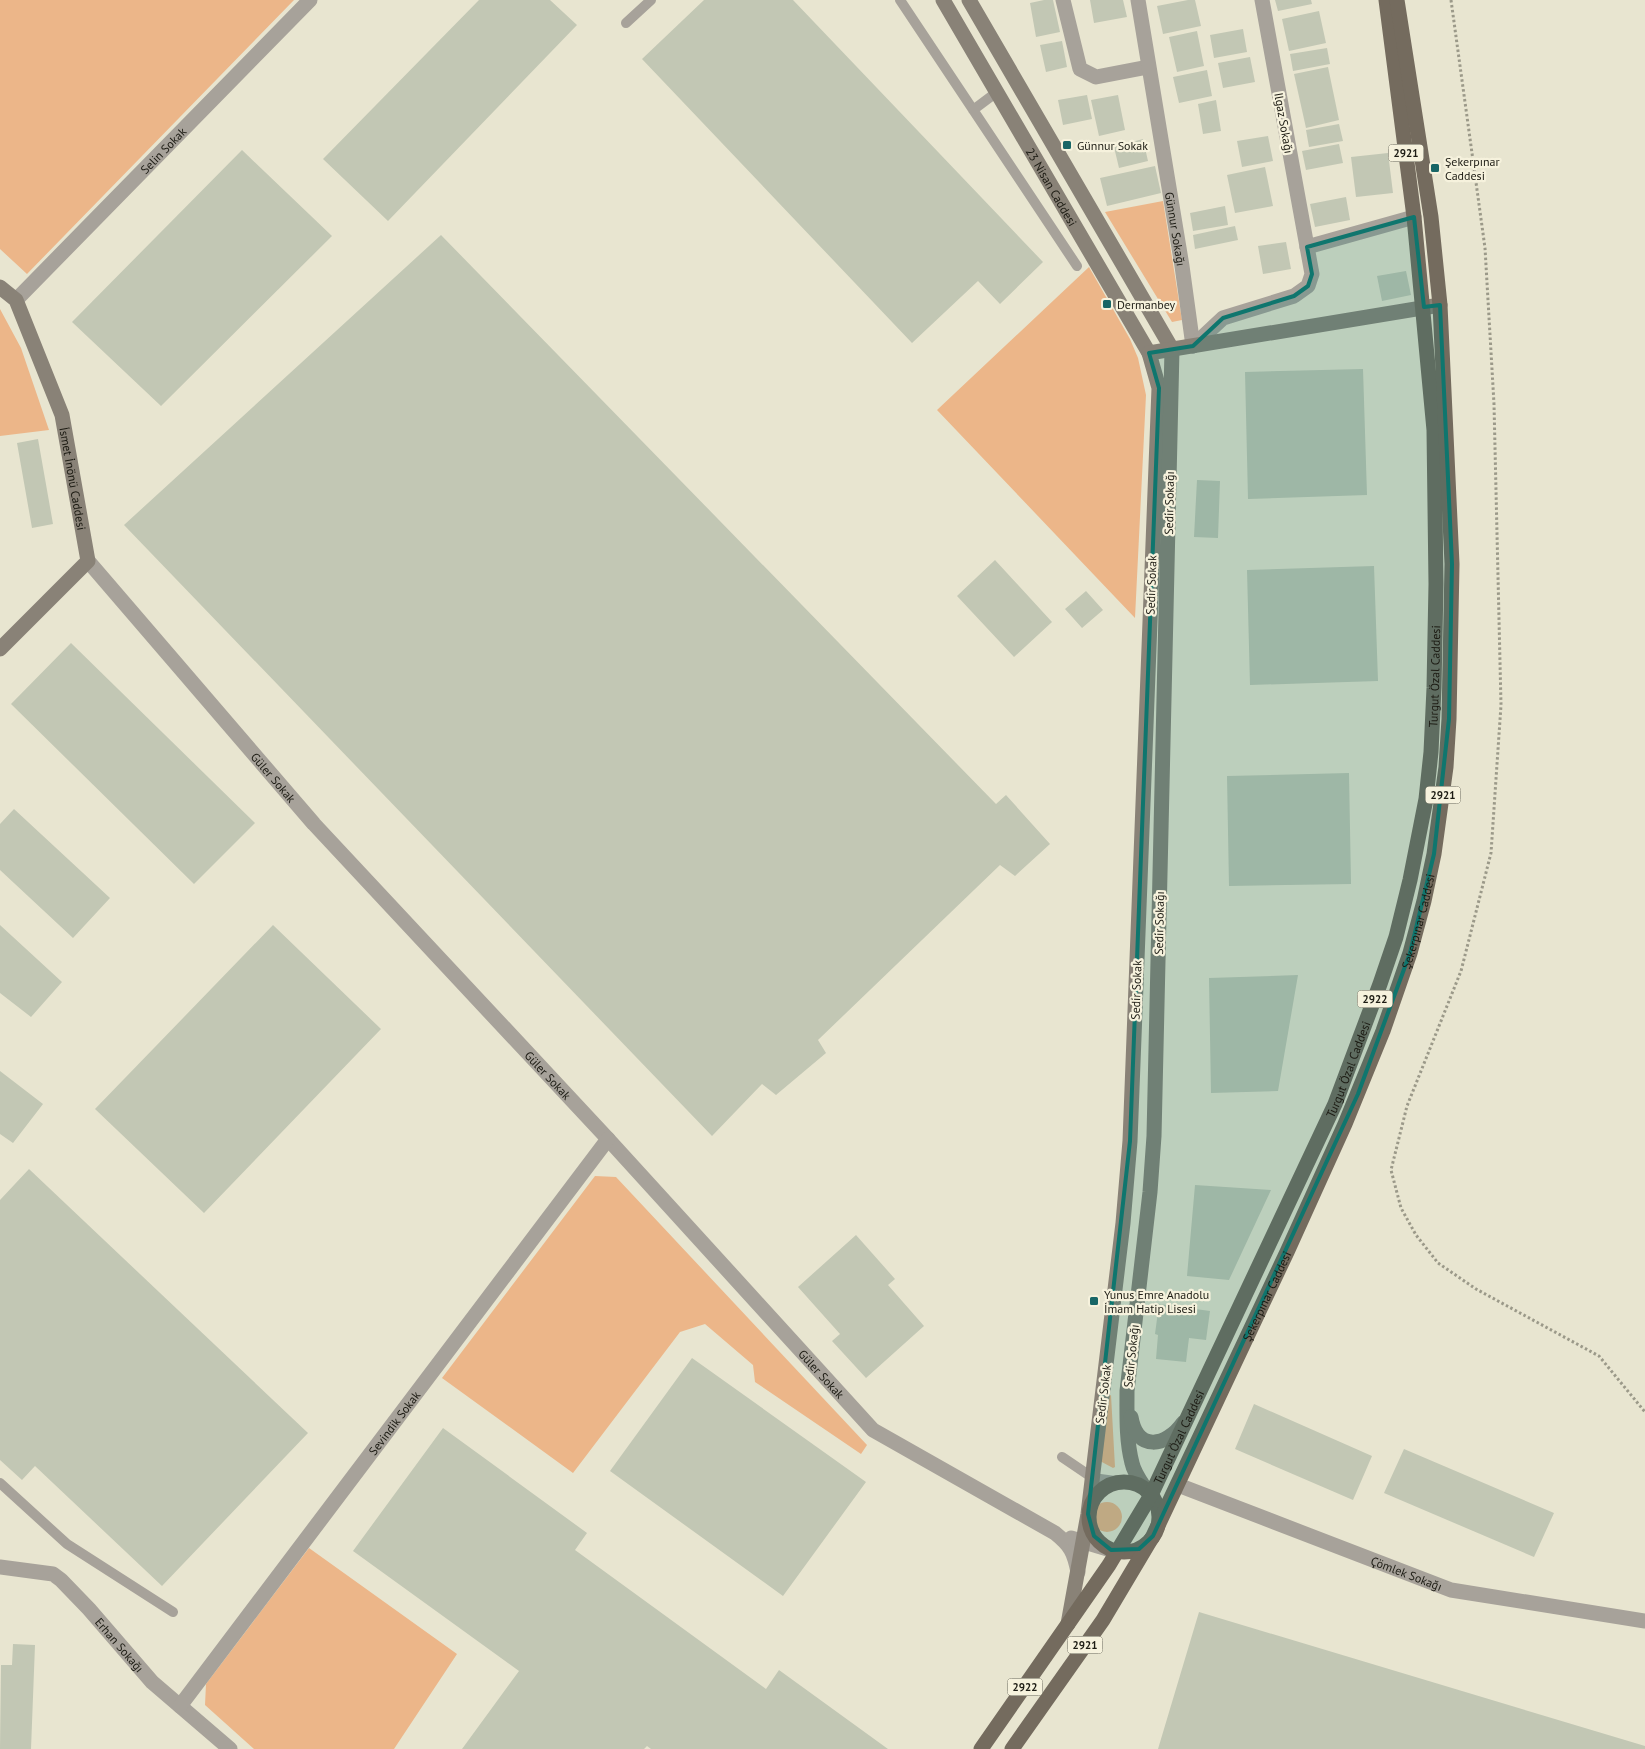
<svg xmlns="http://www.w3.org/2000/svg" width="1645" height="1749" viewBox="0 0 1645 1749" font-family="'PT Sans',sans-serif">
	<style>
		.green { fill: #ecb689 }
		.building { fill: #c2c7b4 }
		.lines { fill: none; stroke-linecap: round; stroke-linejoin: round }
		.path { stroke: #9b9989; stroke-width: 3; stroke-dasharray: 2.5 2.5; stroke-linecap: butt }
		.lane { stroke: #a7a29a; stroke-width: 10 }
		.street { stroke: #a7a29a; stroke-width: 15 }
		.secondary { stroke: #898277; stroke-width: 15 }
		.primary { stroke: #746b5e; stroke-width: 15 }
		.marked { fill: #0f766e; fill-opacity: 0.2; stroke: #0f766e; stroke-width: 4; stroke-linejoin: round }
		.poi-dot { fill: #186666; stroke: #f6f2dd; stroke-width: 2 }
		.labels { text-anchor: middle; dominant-baseline: central; stroke-width: 4.5; stroke-linejoin: round; paint-order: stroke }
		.shield { fill: #f6f2dd; stroke: #5d5c50; stroke-width: 1 }
		.shield-label { font-size: 11px; font-weight: bold; fill: #1c1b13 }
		.street-label { font-size: 12px; fill: #1c1b13; stroke: #f6f2dd }
		.poi-label { font-size: 12px; fill: #1c1b13; stroke: #f6f2dd; text-anchor: start }
	</style>
	<rect width="100%" height="100%" fill="#e8e5d0"/>
	<path class="green" d="M0 0H294L27 274 0 249Z
		M1163 201 1182 320 1172 322 1105 212Z
		M1089 267 1130 339 1138 358 1146 395 1135 618 937 410Z
		M0 309 21 348 49 430 0 436Z
		M595 1176 616 1177 867 1445 861 1454 755 1382 753 1365 705 1324 680 1332 573 1473 442 1378Z
		M1111 1395 1115 1467 1113 1468 1100 1461 1109 1396Z
		M1092 1517a15 15 0 1 1 30 0a15 15 0 1 1-30 0Z
		M309 1548 457 1654 394 1749H254L205 1705 206 1684Z"/>
	<path class="building" d="M479 0H550L577 25 388 221 323 159Z
		M704 0H793L1043 262 1000 304 978 281 912 343 642 59Z
		M1044 0H1053L1060 32 1036 37 1030 3Z
		M1090 0H1123L1127 17 1094 23Z
		M1188 0H1195L1201 26 1163 34 1157 6Z
		M1275 0H1311L1312 4 1278 11Z
		M1319 11 1326 43 1289 51 1282 19Z
		M1243 29 1247 52 1214 58 1210 35Z
		M1197 31 1204 66 1177 72 1169 37Z
		M1062 41 1067 67 1046 72 1040 45Z
		M1327 48 1330 64 1293 71 1290 54Z
		M1250 57 1255 82 1223 88 1218 63Z
		M1328 67 1339 120 1306 128 1294 74Z
		M1207 70 1212 96 1179 103 1173 77Z
		M1087 95 1092 119 1063 125 1058 100Z
		M1118 95 1125 130 1099 136 1091 100Z
		M1216 100 1221 131 1203 134 1198 104Z
		M1339 124 1343 141 1309 147 1306 130Z
		M1268 136 1273 161 1242 167 1237 141Z
		M1143 139 1148 161 1119 168 1114 147Z
		M1339 144 1343 163 1306 170 1302 151Z
		M242 150 332 236 161 406 72 322Z
		M1388 153 1393 193 1356 197 1351 157Z
		M1155 166 1161 193 1107 206 1100 178Z
		M1265 167 1273 206 1235 213 1227 175Z
		M1346 197 1350 220 1315 227 1310 204Z
		M1225 206 1228 225 1193 231 1190 213Z
		M1235 226 1238 240 1195 249 1193 235Z
		M441 235 996 804 1006 795 1050 844 1015 876 1000 865 818 1040 826 1053 776 1095 762 1084 712 1136 124 525Z
		M1286 242 1291 269 1263 274 1258 246Z
		M1406 271 1411 295 1382 301 1377 276Z
		M1363 369 1367 495 1248 499 1245 372Z
		M38 439 53 524 32 528 17 443Z
		M1197 480 1220 481 1218 538 1194 537Z
		M995 560 1052 622 1014 657 957 596Z
		M1374 566 1378 681 1250 685 1247 570Z
		M1086 591 1103 610 1082 628 1065 609Z
		M71 643 255 823 194 884 11 704Z
		M1349 773 1351 884 1229 886 1227 776Z
		M14 809 110 898 73 938 0 870V824Z
		M0 925 62 982 31 1017 0 993Z
		M273 925 381 1029 204 1213 95 1109Z
		M1298 975 1278 1091 1211 1093 1209 978Z
		M0 1071 43 1104 13 1143 0 1134Z
		M29 1169 308 1433 162 1586 35 1466 22 1480 0 1460V1200Z
		M1195 1185 1271 1190 1229 1280 1187 1276Z
		M856 1235 895 1279 888 1285 924 1326 866 1378 832 1341 840 1334 798 1287Z
		M1159 1304 1210 1311 1206 1340 1189 1338 1186 1362 1156 1359 1158 1335 1155 1334Z
		M692 1358 866 1482 783 1596 610 1471Z
		M1254 1404 1372 1456 1353 1500 1235 1449Z
		M443 1428 587 1533 575 1550 766 1689 779 1670 888 1749H651L647 1746 644 1749H462L519 1671 353 1551Z
		M1404 1449 1554 1513 1534 1557 1384 1493Z
		M1199 1612 1645 1746V1749H1158Z
		M13 1644 35 1645 31 1749H0L1 1665H12Z"/>
	<g class="lines">
		<path class="path" d="M1451 0 1485 248 1494 404 1501 705 1491 853 1461 971 1407 1106 1391 1170 1401 1208 1416 1235 1438 1263 1476 1289 1599 1356 1645 1412"/>
		<path class="lane" d="M900 0 1077 266
			M626 23 651 0
			M973 110 997 92
			M1062 1457 1093 1478 1122 1482
			M0 1483 67 1544 173 1612"/>
		<g class="street">
			<path d="M1063 0 1080 69 1096 77 1148 67"/>
			<path id="s1" d="M1138 0 1182 266 1193 346"/>
			<path d="M1307 247 1414 217"/>
			<path id="s2" d="M16 300 310 0"/>
			<path d="M1193 346 1223 318 1294 296 1308 286 1312 274 1262 0"/>
			<path id="s3" d="M88 561 314 824 608 1139 873 1430 1055 1533C1071 1546 1074 1552 1078 1572"/>
			<path id="s4" d="M1178 1485 1451 1590 1645 1621"/>
			<path d="M1071 1538 1111 1550"/>
			<path id="s5" d="M0 1567 53 1574 61 1580 89 1609 152 1682 230 1749"/>
			<path id="s6" d="M180 1706 608 1139"/>
		</g>
		<g class="secondary">
			<path id="s7" d="M943 0 1149 353 1159 388 1130 1141 1123 1223 1088 1514 1068 1624"/>
			<path d="M969 0 1172 349 1154 1136 1150 1192 1127 1391C1127 1415 1126 1440 1132 1463 1134 1473 1141 1482 1147 1491"/>
			<path id="s8" d="M0 287 16 300 62 415 88 561 0 649"/>
			<path d="M1149 353 1440 305"/>
			<path d="M1131 1417C1137 1452 1166 1447 1183 1423"/>
		</g>
		<g class="primary">
			<circle cx="1124" cy="1517" r="35"/>
			<path id="s9" d="M981 1749 1109 1565 1151 1495 1335 1104 1380 984 1396 937 1410 880 1426 799 1431 752 1434 688 1436 584 1434 430 1414 217 1386 0"/>
			<path id="s10" d="M1012 1749 1103 1620 1153 1536 1287 1252 1345 1124 1383 1031 1410 953 1424 901 1434 854 1446 767 1449 719 1452 564 1440 305 1431 217 1397 0"/>
		</g>
	</g>
	<path class="marked" d="M1414 217 1424 307 1440 305 1452 564 1449 719 1434 854 1410 953 1358 1094 1153 1536 1139 1549 1111 1550 1094 1536 1088 1514 1130 1141 1159 388 1149 353 1193 346 1223 318 1294 296 1308 286 1312 274 1307 247Z"/>
	<g class="poi-dot">
		<rect x="1062" y="140" width="10" height="10" rx="2.5"/>
		<rect x="1430" y="163" width="10" height="10" rx="2.5"/>
		<rect x="1102" y="299" width="10" height="10" rx="2.5"/>
		<rect x="1089" y="1296" width="10" height="10" rx="2.5"/>
	</g>
	<g class="labels">
		<g class="shield">
			<rect x="1388.5" y="144.5" width="35" height="17" rx="4"/>
			<rect x="1425.5" y="786.5" width="35" height="17" rx="4"/>
			<rect x="1357.5" y="990.5" width="35" height="17" rx="4"/>
			<rect x="1067.5" y="1636.5" width="35" height="17" rx="4"/>
			<rect x="1007.5" y="1678.5" width="35" height="17" rx="4"/>
		</g>
		<g class="shield-label">
			<text x="1406" y="153">2921</text>
			<text x="1443" y="795">2921</text>
			<text x="1375" y="999">2922</text>
			<text x="1085" y="1645">2921</text>
			<text x="1025" y="1687">2922</text>
		</g>
		<g class="street-label">
			<text transform="translate(1284 123) rotate(80)">Ilgaz Sokağı</text>
			<text stroke="none"><textPath href="#s2" startOffset="210">Selin Sokak</textPath></text>
			<text stroke="none"><textPath href="#s7" startOffset="216">23 Nisan Caddesi</textPath></text>
			<text stroke="none"><textPath href="#s1" startOffset="232">Günnur Sokağı</textPath></text>
			<text stroke="none"><textPath href="#s8" startOffset="209">İsmet İnönü Caddesi</textPath></text>
			<text transform="translate(1169 503) rotate(-89)">Sedir Sokağı</text>
			<text transform="translate(1151 585) rotate(-88)">Sedir Sokak</text>
			<text stroke="none"><textPath href="#s9" startOffset="1180">Turgut Özal Caddesi</textPath></text>
			<text stroke="none"><textPath href="#s3" startOffset="285">Güler Sokak</textPath></text>
			<text stroke="none"><textPath href="#s10" startOffset="926">Şekerpınar Caddesi</textPath></text>
			<text transform="translate(1159 923) rotate(-89)">Sedir Sokağı</text>
			<text transform="translate(1136 990) rotate(-88)">Sedir Sokak</text>
			<text stroke="none"><textPath href="#s9" startOffset="775">Turgut Özal Caddesi</textPath></text>
			<text stroke="none"><textPath href="#s3" startOffset="690">Güler Sokak</textPath></text>
			<text stroke="none"><textPath href="#s10" startOffset="521">Şekerpınar Caddesi</textPath></text>
			<text transform="translate(1131 1356) rotate(-84)">Sedir Sokağı</text>
			<text stroke="none"><textPath href="#s3" startOffset="1095">Güler Sokak</textPath></text>
			<text transform="translate(1103 1394) rotate(-83)">Sedir Sokak</text>
			<text stroke="none"><textPath href="#s6" startOffset="355">Sevindik Sokak</textPath></text>
			<text stroke="none"><textPath href="#s9" startOffset="370">Turgut Özal Caddesi</textPath></text>
			<text stroke="none"><textPath href="#s4" startOffset="245">Çömlek Sokağı</textPath></text>
			<text stroke="none"><textPath href="#s5" startOffset="151">Erhan Sokağı</textPath></text>
		</g>
		<g class="poi-label">
			<text x="1077" y="145">Günnur Sokak</text>
			<text x="1445" y="161">Şekerpınar<tspan x="1445" dy="14">Caddesi</tspan></text>
			<text x="1117" y="304">Dermanbey</text>
			<text x="1104" y="1294">Yunus Emre Anadolu<tspan x="1104" dy="14">İmam Hatip Lisesi</tspan></text>
		</g>
	</g>
</svg>
